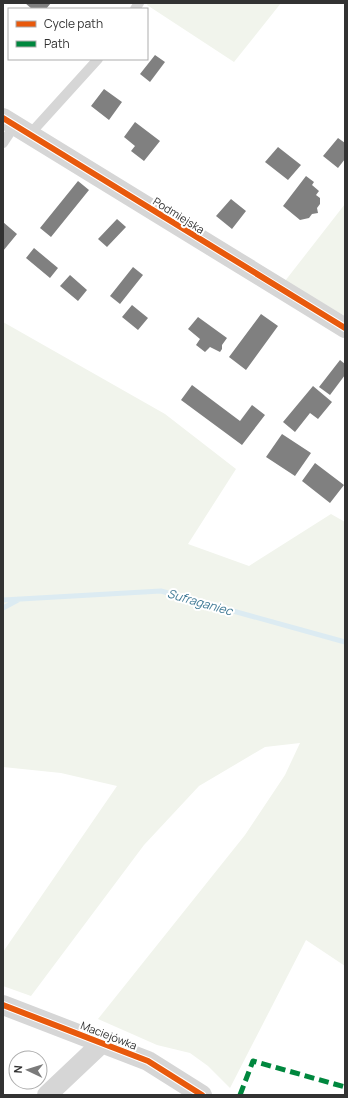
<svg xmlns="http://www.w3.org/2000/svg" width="348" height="1098" viewBox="0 0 348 1098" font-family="Manrope,sans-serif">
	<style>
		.green { fill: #f1f4ec }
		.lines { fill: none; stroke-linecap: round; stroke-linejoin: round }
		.stream { stroke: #dcebf2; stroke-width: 5 }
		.building { fill: #808080 }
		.lane { stroke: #d6d6d6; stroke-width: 10 }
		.street { stroke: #d6d6d6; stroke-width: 20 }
		.quiet { stroke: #00873e; stroke-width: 5; stroke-dasharray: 10 5; stroke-linecap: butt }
		.cycleway-casing { stroke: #fff; stroke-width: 8 }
		.cycleway { stroke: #e8590c; stroke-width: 6 }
		.labels { text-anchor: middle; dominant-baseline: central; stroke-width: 4; stroke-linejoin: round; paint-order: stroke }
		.street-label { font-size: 11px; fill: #323232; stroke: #fff }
		.water-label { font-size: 12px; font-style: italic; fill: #3f7995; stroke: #fff }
	</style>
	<rect width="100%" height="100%" fill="#fff"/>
	<path class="green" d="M148 3H281L234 62 147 5Z
		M345 204V316L285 281Z
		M3 322 165 414 236 469 188 544 249 566 331 514 345 522V966L306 940 230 1088 208 1066 190 1053 157 1045 98 1019 245 835 285 775 300 743 265 747 199 786 144 845 31 996 3 986V952L117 786 61 773 3 767Z"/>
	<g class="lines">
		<path class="stream" d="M3 600 161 591 345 642
			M3 608 18 600"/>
	</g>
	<path class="building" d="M25 3H51L46 9H32Z
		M155 55 165 62 150 82 140 74Z
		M104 89 122 102 109 120 91 106Z
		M135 122 160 141 144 161 131 151 135 146 124 137Z
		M338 138 345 143V159L338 168 323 156Z
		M278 147 301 165 288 180 265 162Z
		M306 176 314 182 312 185 319 191 316 195 320 198V204L317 208 318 213 312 214 309 218 300 220 283 206Z
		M78 181 89 190 51 237 40 228Z
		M231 199 246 211 232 229 216 216Z
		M117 219 126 227 107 247 98 239Z
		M3 222 17 234 3 251Z
		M34 248 58 268 50 278 26 258Z
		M133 267 143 275 120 304 110 296Z
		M70 275 87 290 78 301 60 286Z
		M132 305 148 318 138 330 122 317Z
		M261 314 278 326 246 370 229 357Z
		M198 317 227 338 222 345V349L220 352 210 347 205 352 196 345 200 339 188 329Z
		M340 360 345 364V375L330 395 319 387Z
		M192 385 240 421 252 405 265 415 242 445 181 400Z
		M313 386 332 402 318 419 310 413 295 432 283 422Z
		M282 434 311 453 295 476 266 457Z
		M315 463 344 485 330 503 302 481Z"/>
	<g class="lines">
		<path class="lane" d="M135 9 139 3
			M30 134 98 59
			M3 143 15 125"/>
		<path class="street" d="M3 118 345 328
			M3 1005 148 1061 202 1095
			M47 1095 102 1043"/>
		<path class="quiet" d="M240 1095 253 1061 345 1087"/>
		<g class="cycleway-casing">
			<path id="cycleway" d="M3 118 345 328
				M3 1005 148 1061 202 1095"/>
		</g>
		<use href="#cycleway" class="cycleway"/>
	</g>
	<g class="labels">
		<g class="street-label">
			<text transform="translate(179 215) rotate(32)">Podmiejska</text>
			<text transform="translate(109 1035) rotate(21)">Maciejówka</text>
		</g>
		<g class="water-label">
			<text transform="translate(200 602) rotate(16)">Sufraganiec</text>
		</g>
	</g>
	<rect width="348" height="1098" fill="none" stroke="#323232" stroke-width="8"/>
	<rect x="8" y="8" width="140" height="52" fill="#ffffff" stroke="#adadad"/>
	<rect x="16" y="21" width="20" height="6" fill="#e8590c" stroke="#adadad"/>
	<text x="44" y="28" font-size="12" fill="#323232">Cycle path</text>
	<rect x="16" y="41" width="20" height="6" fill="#00873e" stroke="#adadad"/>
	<text x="44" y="48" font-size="12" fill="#323232">Path</text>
	<g transform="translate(28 1070) rotate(274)"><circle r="19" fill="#ffffff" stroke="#adadad"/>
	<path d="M0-3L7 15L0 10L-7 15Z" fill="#7a7a7a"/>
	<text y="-6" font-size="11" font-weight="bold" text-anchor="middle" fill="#323232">N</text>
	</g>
</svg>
